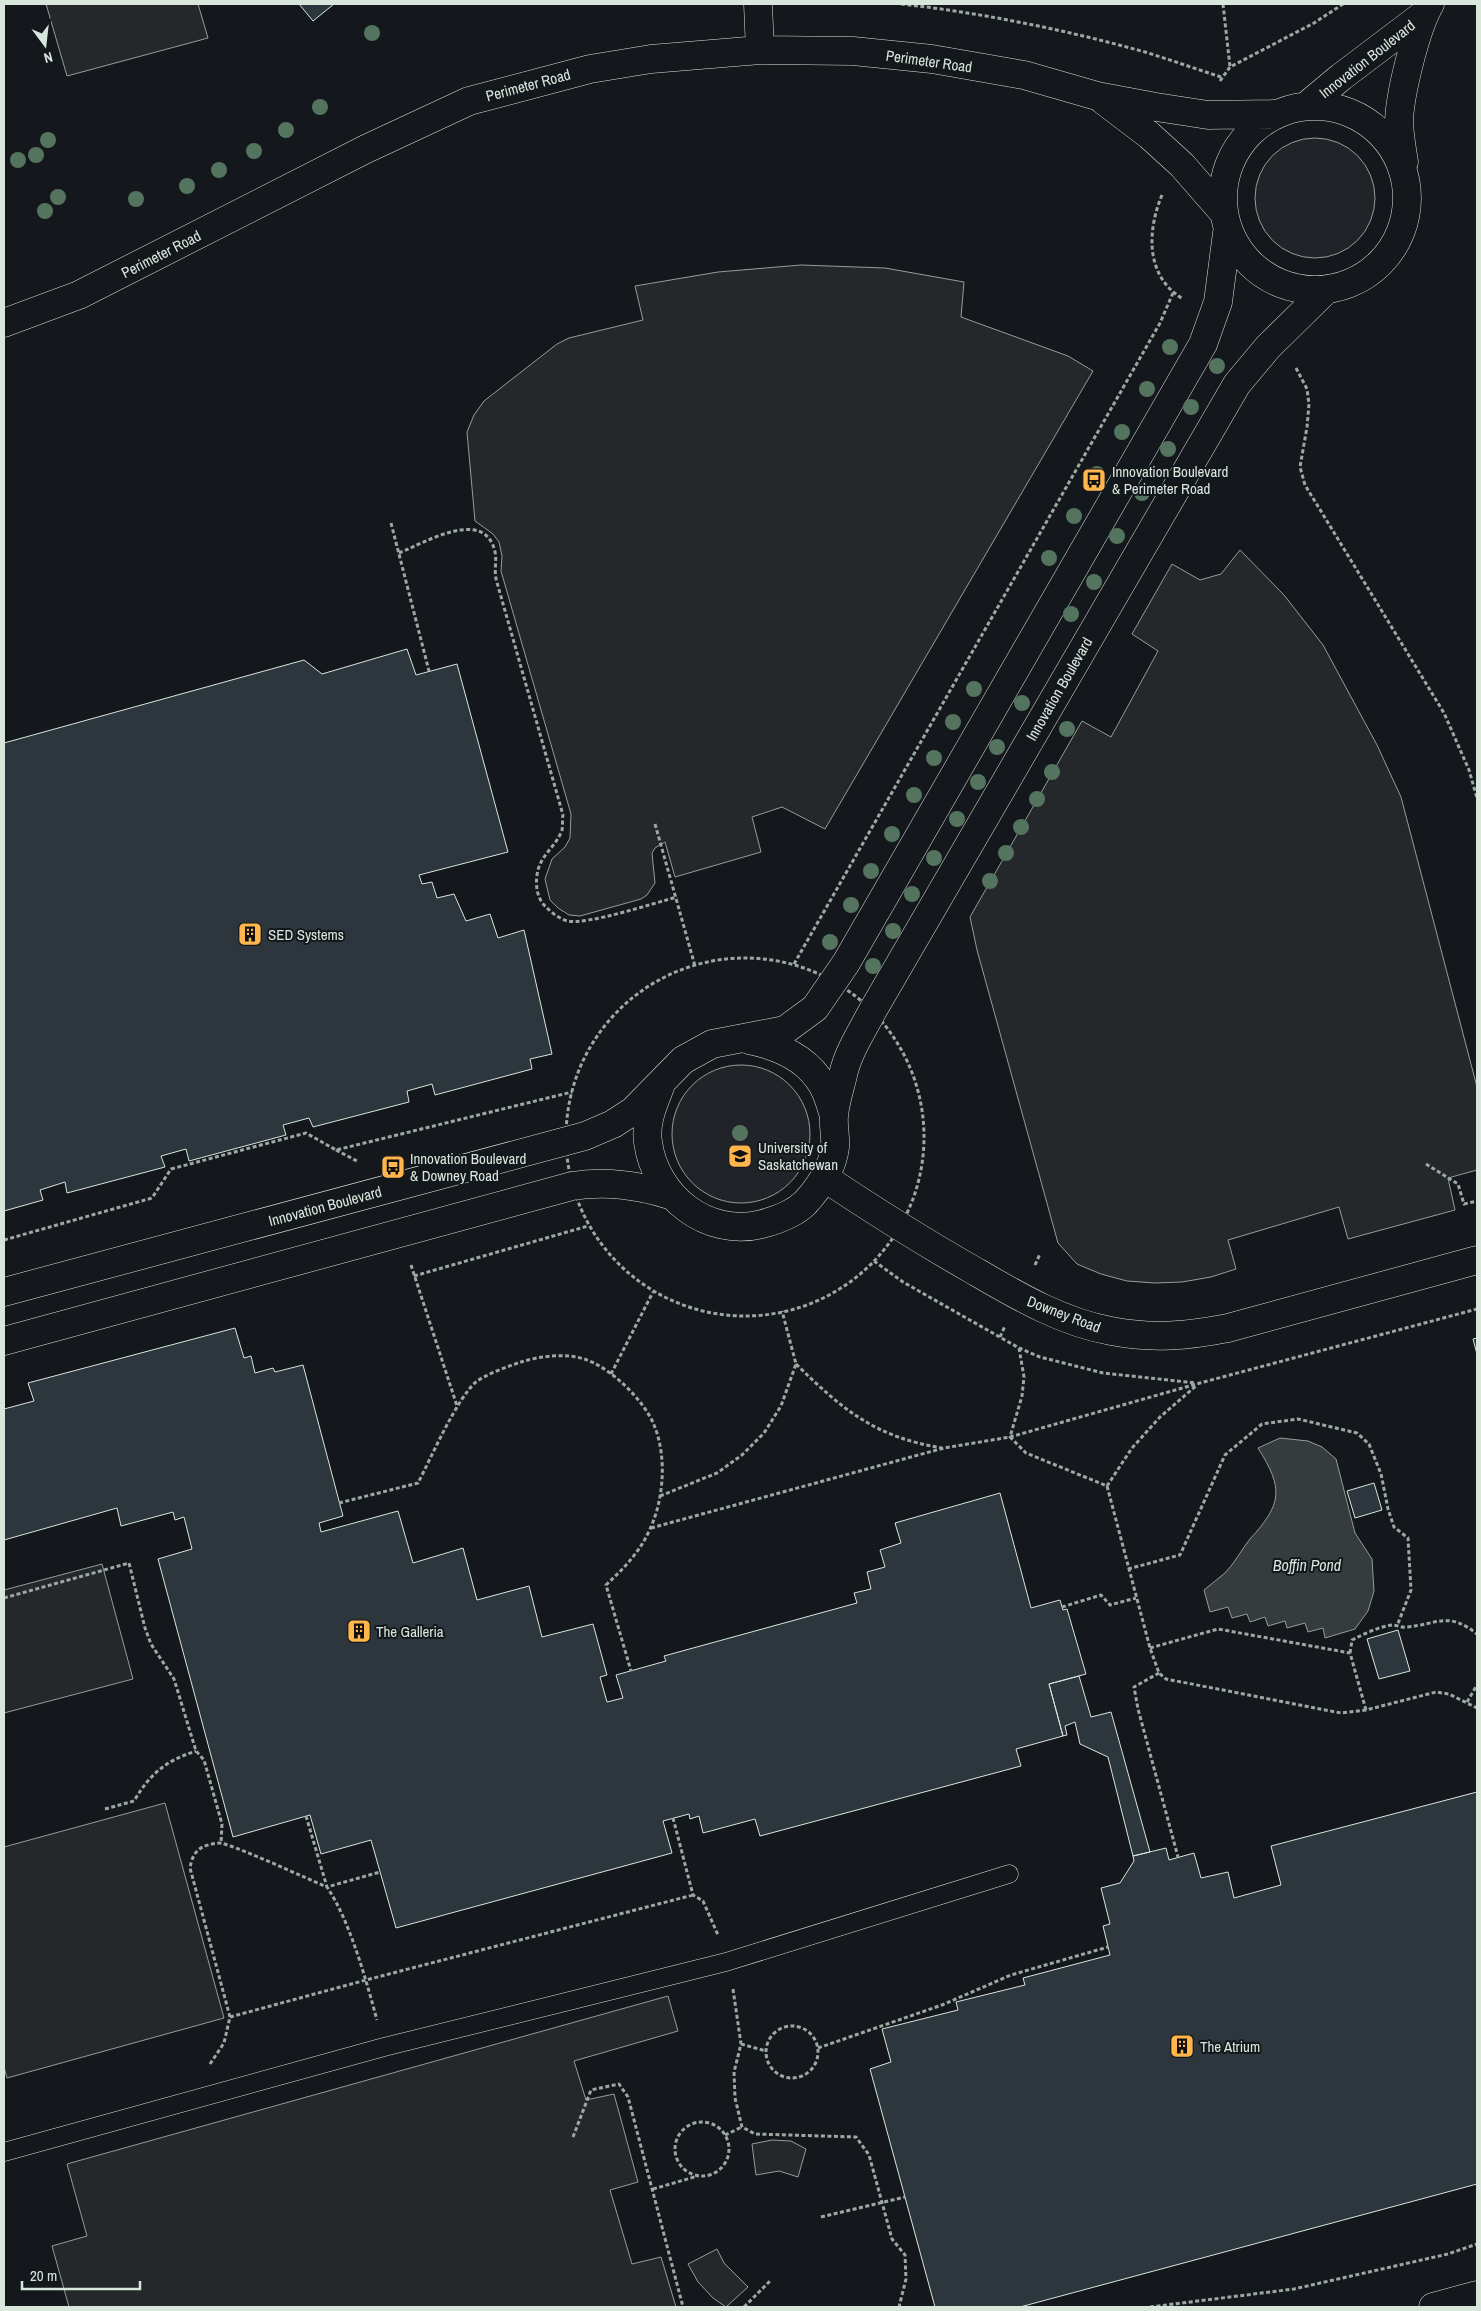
<svg xmlns="http://www.w3.org/2000/svg" width="1481" height="2311" viewBox="0 0 1481 2311" font-family="'Archivo Narrow',sans-serif">
	<style>
		.green { fill: #202428; stroke: #939e99 }
		.parking { fill: #24282b; stroke: #939e99 }
		.water { fill: #363b3e; stroke: #939e99 }
		.building { fill: #2c363c; stroke: #d8e6dc }
		.lines { fill: none; stroke-linecap: round; stroke-linejoin: round }
		.service-casing { stroke: #d8e6dc; stroke-width: 19 }
		.minor-casing { stroke: #d8e6dc; stroke-width: 29 }
		.path { stroke: #9da8a2; stroke-width: 3; stroke-dasharray: 4 2.5; stroke-linecap: butt }
		.service { stroke: #14181c; stroke-width: 18 }
		.minor { stroke: #14181c; stroke-width: 28 }
		.tree { fill: #55745f }
		.labels { text-anchor: middle; dominant-baseline: central; stroke-width: 4; stroke-linejoin: round; paint-order: stroke }
		.street-label { font-size: 15px; fill: #d8e6dc; stroke: #14181c }
		.poi-label { font-size: 15px; fill: #d8e6dc; stroke: #14181c; text-anchor: start }
		.water-label { font-size: 16px; font-style: italic; fill: #d8e6dc; stroke: #14181c }
	</style>
	<rect width="100%" height="100%" fill="#14181c"/>
	<path class="green" d="M1255 198a60 60 0 1 1 120 0a60 60 0 1 1-120 0Z
		M672 1134a69 69 0 1 1 138 0a69 69 0 1 1-138 0Z"/>
	<path class="parking" d="M46 4H198L208 38 67 76Z
		M801 265 885 268 964 282 961 317 1068 356 1093 371 825 829 782 807 752 817 761 852 675 877 665 842 655 848 652 853 655 883 647 895 641 899 580 916 569 915 558 908 550 900 545 879 552 859 565 847 570 838 571 814 501 571 502 556 499 542 493 534 475 521 467 432 474 415 484 401 557 344 569 338 643 320 635 286 718 272Z
		M1240 550 1284 595 1323 645 1377 745 1401 797 1477 1087V1170L1448 1178 1455 1210 1348 1239 1339 1207 1228 1240 1236 1269 1211 1277 1182 1282 1155 1283 1127 1281 1101 1274 1077 1264 1058 1243 977 950 970 917 1082 721 1111 737 1158 651 1132 634 1172 564 1200 580 1221 574Z
		M102 1564 133 1679 4 1713V1590Z
		M165 1803 224 2018 7 2078 4 2067V1847Z
		M668 1996 678 2031 574 2061 586 2100 614 2094 638 2182 610 2190 632 2264 661 2257 676 2307H69L52 2246 87 2236 67 2164Z
		M772 2140 791 2141 806 2149 798 2177 779 2171 756 2175 752 2144Z
		M717 2249 724 2263 748 2287 726 2307 713 2298 698 2282 688 2264Z"/>
	<path class="water" d="M1280 1438 1308 1441 1322 1447 1336 1459 1355 1533 1372 1559 1374 1591 1368 1611 1355 1629 1325 1638 1323 1628 1308 1632 1305 1623 1287 1628 1285 1621 1268 1626 1265 1617 1250 1622 1247 1614 1232 1618 1228 1607 1210 1612 1204 1590C1211 1584 1218 1579 1225 1573 1235 1563 1241 1550 1250 1539 1282 1504 1284 1489 1258 1448Z"/>
	<path class="building" d="M299 4H334L313 21Z
		M407 649 416 675 457 664 508 852 419 875 422 884 432 882 437 898 454 894 466 921 490 914 498 938 524 930 552 1054 530 1059 532 1069 435 1095 432 1084 407 1091 409 1102 313 1127 309 1118 283 1125 286 1135 189 1161 186 1149 161 1156 165 1167 67 1193 65 1182 40 1190 43 1200 4 1211V743L304 660 322 674Z
		M235 1328 244 1358 251 1356 255 1373 273 1368 275 1372 303 1365 343 1516 319 1523 321 1532 398 1511 413 1563 463 1548 477 1600 529 1586 542 1637 593 1624 607 1675 600 1677 607 1702 623 1698 616 1675 666 1661 664 1656 857 1603 854 1593 871 1589 867 1572 885 1567 880 1550 901 1543 895 1523 1000 1493 1031 1608 1060 1600 1063 1610 1067 1609 1086 1674 1049 1684 1063 1736 1016 1749 1021 1766 760 1836 755 1819 703 1833 699 1816 690 1819 689 1814 663 1821 672 1853 396 1928 371 1840 321 1854 310 1815 233 1837 158 1559 192 1549 184 1517 175 1520 173 1512 121 1526 117 1508 4 1540V1409L34 1401 28 1383Z
		M1477 1338V1354L1473 1339Z
		M1374 1483 1382 1510 1355 1518 1347 1491Z
		M1398 1630 1410 1671 1379 1679 1367 1639Z
		M1079 1676 1091 1717 1111 1712 1150 1852 1133 1856 1108 1757 1080 1744 1075 1722 1065 1726 1067 1735 1063 1736 1049 1684Z
		M1477 1792V2184L1020 2307H935L870 2069 891 2062 882 2029 958 2010 956 2002 1025 1985 1023 1978 1110 1955 1103 1926 1110 1924 1101 1888 1120 1883 1134 1861 1133 1856 1166 1848 1169 1860 1194 1853 1201 1878 1228 1872 1234 1898 1281 1885 1271 1846Z"/>
	<g class="lines">
		<g class="service-casing">
			<path id="service" d="M4 2152 384 2047 726 1962 1009 1874"/>
		</g>
		<g class="minor-casing">
			<path id="minor" d="M758 4 760 50
				M1103 100 1149 135 1182 165 1223 212
				M1311 102 1341 77 1423 15
				M1223 198a92 92 0 1 1 184 0a92 92 0 1 1-184 0Z
				M1404 162C1402 150 1400 137 1399 124 1399 96 1416 28 1430 4
				M4 323 79 295 366 149 469 101 590 69 651 59 760 50 853 51 932 59 1024 75 1097 96 1156 107 1208 115 1273 114
				M749 1040C779 1046 808 1058 823 1086 828 1095 831 1106 834 1116
				M660 1087C653 1105 645 1123 648 1142 655 1196 707 1238 762 1224 777 1220 794 1214 805 1203 819 1188 833 1167 835 1147 836 1137 833 1126 834 1116 835 1103 840 1088 843 1075 848 1052 862 1031 873 1010L1237 384 1268 347 1327 289
				M825 1178C873 1210 922 1241 973 1270 1016 1295 1061 1322 1111 1331 1152 1339 1187 1336 1228 1328L1477 1260
				M4 1292 585 1136 613 1124 633 1111 683 1060 712 1044 785 1030 815 1008 846 963 1203 344 1218 302 1227 233
				M4 1341 572 1186C607 1181 637 1185 670 1195
				M1433 2307 1477 2295"/>
		</g>
		<path class="path" d="M901 4C983 13 1066 30 1145 52 1171 60 1196 69 1221 77
			M1223 4 1230 67
			M1220 81 1230 67 1314 23 1343 4
			M1162 195C1147 231 1145 276 1183 299
			M1296 368 1307 389 1309 404 1307 427 1300 467 1305 485 1444 713 1469 770 1477 798
			M391 523 429 671
			M399 553C424 543 485 506 495 552 497 559 494 570 496 579L563 815C562 819 563 825 562 830 557 845 542 854 538 870 535 882 536 897 545 906 551 912 559 919 568 921 588 925 654 903 677 897
			M655 824 695 966
			M566 1137a179 179 0 1 1 358 0a179 179 0 1 1-358 0Z
			M794 964 1160 323 1173 293
			M336 1150 357 1161
			M1426 1164 1458 1184 1464 1204 1477 1201
			M4 1240 152 1198 171 1169 306 1133 336 1150 572 1092
			M874 1261 903 1282 1019 1348 1040 1357 1103 1373 1196 1383
			M411 1265 457 1406
			M1035 1265 1040 1254
			M414 1276 588 1226
			M1000 1337 1005 1326
			M1019 1348 1024 1377 1022 1396 1010 1437 1026 1453 1107 1486 1150 1648 1159 1673 1166 1679 1341 1713 1366 1710 1436 1692 1449 1694 1477 1708
			M796 1364C843 1410 875 1437 942 1448
			M611 1374 653 1292
			M1107 1486 1132 1448 1160 1417 1197 1385
			M660 1496 717 1473 742 1455 764 1433 781 1406 796 1364 782 1311
			M339 1503 418 1483C431 1458 457 1398 476 1382 486 1374 509 1366 521 1362 539 1356 566 1353 584 1359 610 1367 644 1400 654 1425 667 1456 664 1499 650 1529 640 1552 624 1568 606 1585L631 1671
			M651 1528 944 1448 1010 1437 1200 1383 1477 1309
			M1128 1569 1180 1555 1225 1455 1262 1424 1298 1419 1357 1433 1369 1444 1381 1474 1388 1509 1394 1527 1408 1538 1411 1590 1397 1626
			M4 1598 129 1563 145 1628 151 1644 174 1679 196 1751 204 1760 222 1824 221 1843
			M1062 1607 1101 1595 1110 1605 1136 1598
			M1150 1648 1218 1629 1350 1653 1366 1710
			M1350 1653 1352 1640C1364 1634 1378 1627 1392 1625 1397 1625 1402 1628 1407 1627 1439 1624 1448 1611 1477 1634
			M1159 1673 1134 1687 1138 1709 1178 1857
			M1467 1702 1477 1685
			M105 1809 134 1801C150 1774 165 1761 196 1751
			M306 1816 327 1887 380 1872
			M673 1818 693 1895 703 1901 718 1935
			M733 1989 741 2044 734 2072 735 2098 742 2127 755 2134 856 2137 869 2155 892 2239 905 2255 906 2279 899 2307
			M230 2017 366 1980 693 1895
			M766 2052a26 26 0 1 1 52 0a26 26 0 1 1-52 0Z
			M741 2044 766 2051
			M818 2048 942 2005 1011 1975 1108 1947
			M210 2064 224 2043 230 2017 190 1868C193 1850 201 1845 219 1843 228 1842 312 1881 327 1887 350 1921 366 1980 377 2020
			M675 2149a27 27 0 1 1 54 0a27 27 0 1 1-54 0Z
			M725 2135 742 2127
			M573 2137 591 2090 619 2084 628 2097 683 2307
			M653 2189 698 2176
			M821 2217 905 2197
			M744 2307 771 2280
			M1150 2307 1294 2289 1448 2254 1477 2244"/>
		<use href="#service" class="service"/>
		<use href="#minor" class="minor"/>
	</g>
	<g class="tree">
		<circle cx="372" cy="33" r="8"/>
		<circle cx="320" cy="107" r="8"/>
		<circle cx="286" cy="130" r="8"/>
		<circle cx="48" cy="140" r="8"/>
		<circle cx="254" cy="151" r="8"/>
		<circle cx="36" cy="155" r="8"/>
		<circle cx="18" cy="160" r="8"/>
		<circle cx="219" cy="170" r="8"/>
		<circle cx="187" cy="186" r="8"/>
		<circle cx="58" cy="197" r="8"/>
		<circle cx="136" cy="199" r="8"/>
		<circle cx="45" cy="211" r="8"/>
		<circle cx="1170" cy="347" r="8"/>
		<circle cx="1217" cy="366" r="8"/>
		<circle cx="1147" cy="389" r="8"/>
		<circle cx="1191" cy="407" r="8"/>
		<circle cx="1122" cy="432" r="8"/>
		<circle cx="1168" cy="449" r="8"/>
		<circle cx="1097" cy="474" r="8"/>
		<circle cx="1142" cy="493" r="8"/>
		<circle cx="1074" cy="516" r="8"/>
		<circle cx="1117" cy="536" r="8"/>
		<circle cx="1049" cy="558" r="8"/>
		<circle cx="1094" cy="582" r="8"/>
		<circle cx="1071" cy="614" r="8"/>
		<circle cx="974" cy="689" r="8"/>
		<circle cx="1022" cy="703" r="8"/>
		<circle cx="953" cy="722" r="8"/>
		<circle cx="1067" cy="729" r="8"/>
		<circle cx="997" cy="747" r="8"/>
		<circle cx="934" cy="758" r="8"/>
		<circle cx="1052" cy="772" r="8"/>
		<circle cx="978" cy="782" r="8"/>
		<circle cx="914" cy="795" r="8"/>
		<circle cx="1037" cy="799" r="8"/>
		<circle cx="957" cy="819" r="8"/>
		<circle cx="1021" cy="827" r="8"/>
		<circle cx="892" cy="834" r="8"/>
		<circle cx="1006" cy="853" r="8"/>
		<circle cx="934" cy="858" r="8"/>
		<circle cx="871" cy="871" r="8"/>
		<circle cx="990" cy="881" r="8"/>
		<circle cx="912" cy="894" r="8"/>
		<circle cx="851" cy="905" r="8"/>
		<circle cx="893" cy="931" r="8"/>
		<circle cx="830" cy="942" r="8"/>
		<circle cx="873" cy="966" r="8"/>
		<circle cx="740" cy="1133" r="8"/>
	</g>
	<defs>
		<g id="bus-square" transform="scale(1.25)"><rect x="-9" y="-9" width="18" height="18" rx="4" fill="#ffb74d" stroke="#14181c"/><path d="M-5-6H5V4H4V6H2V4H-2V6H-4V4H-5ZM-3.5-4V0h7V-4ZM-3.5 1.2v1.5H-2V1.2ZM2 1.2v1.5H3.5V1.2Z" fill="#111"/></g>
		<g id="building-square" transform="scale(1.25)"><rect x="-9" y="-9" width="18" height="18" rx="4" fill="#ffb74d" stroke="#14181c"/><path d="M-4-6H4V6H1V3H-1V6H-4ZM-2.5-4.3h1.7v1.8h-1.7ZM.8-4.3h1.7v1.8H.8ZM-2.5-1h1.7V.8h-1.7ZM.8-1h1.7V.8H.8Z" fill="#111"/></g>
		<g id="university-square" transform="scale(1.25)"><rect x="-9" y="-9" width="18" height="18" rx="4" fill="#ffb74d" stroke="#14181c"/><path d="M0-5L7-2L0 1L-7-2ZM-4 1L0 2.5L4 1V4Q0 6-4 4Z" fill="#111"/></g>
	</defs>
	<g fill-rule="evenodd">
		<use href="#bus-square" x="1094" y="480"/>
		<use href="#building-square" x="250" y="934"/>
		<use href="#university-square" x="740" y="1156"/>
		<use href="#bus-square" x="393" y="1167"/>
		<use href="#building-square" x="359" y="1631"/>
		<use href="#building-square" x="1182" y="2046"/>
	</g>
	<g class="labels">
		<g class="street-label">
			<text transform="translate(1367 59) rotate(-38)">Innovation Boulevard</text>
			<text transform="translate(929 61) rotate(8)">Perimeter Road</text>
			<text transform="translate(528 85) rotate(-15)">Perimeter Road</text>
			<text transform="translate(161 254) rotate(-27)">Perimeter Road</text>
			<text transform="translate(1059 689) rotate(-60)">Innovation Boulevard</text>
			<text transform="translate(325 1206) rotate(-15)">Innovation Boulevard</text>
			<text transform="translate(1064 1314) rotate(21)">Downey Road</text>
		</g>
		<g class="poi-label">
			<text x="1112" y="471">Innovation Boulevard<tspan x="1112" dy="17">&amp; Perimeter Road</tspan></text>
			<text x="268" y="934">SED Systems</text>
			<text x="758" y="1147">University of<tspan x="758" dy="17">Saskatchewan</tspan></text>
			<text x="410" y="1158">Innovation Boulevard<tspan x="410" dy="17">&amp; Downey Road</tspan></text>
			<text x="376" y="1631">The Galleria</text>
			<text x="1200" y="2046">The Atrium</text>
		</g>
		<g class="water-label">
			<text x="1307" y="1565">Boffin Pond</text>
		</g>
	</g>
	<rect width="1481" height="2311" fill="none" stroke="#d8e6dc" stroke-width="10"/>
	<g transform="translate(45 45) rotate(165)" stroke="#14181c" stroke-width="4" paint-order="stroke">
	<path d="M0-4L9 19L0 12L-9 19Z" fill="#d8e6dc"/>
	<text y="-8" font-size="14" font-weight="bold" text-anchor="middle" fill="#d8e6dc">N</text>
	</g>
	<path d="M22 2281v8h118v-8" fill="none" stroke="#d8e6dc" stroke-width="2.5"/>
	<text x="30" y="2281" font-size="15" fill="#d8e6dc" stroke="#14181c" stroke-width="4" paint-order="stroke">20 m</text>
</svg>
